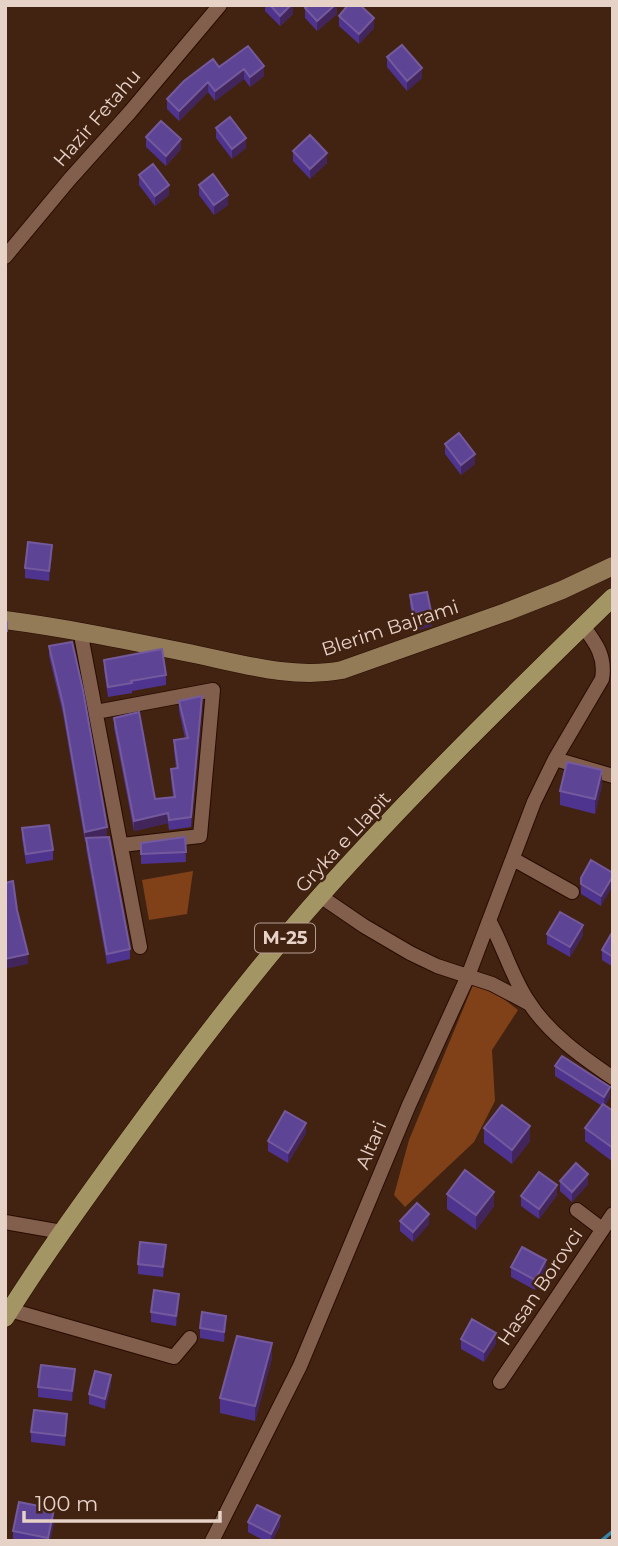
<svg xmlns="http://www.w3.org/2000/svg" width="618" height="1546" viewBox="0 0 618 1546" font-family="Montserrat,sans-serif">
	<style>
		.green { fill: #814118 }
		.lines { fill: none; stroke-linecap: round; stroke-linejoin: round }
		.stream { stroke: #3587a9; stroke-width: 3.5 }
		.street-casing { stroke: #280b00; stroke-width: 16 }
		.secondary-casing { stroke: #280b00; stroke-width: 19 }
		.primary-casing { stroke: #280b00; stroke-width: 19 }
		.street { stroke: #825f4c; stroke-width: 14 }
		.secondary { stroke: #937b58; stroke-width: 18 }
		.primary { stroke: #a49664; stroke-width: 18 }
		.wall { fill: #4e338f }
		.shaded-wall { fill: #42255b }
		.building { fill: #5e4495; stroke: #745a9d; stroke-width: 2 }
		.labels { text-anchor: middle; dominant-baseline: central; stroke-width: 5; stroke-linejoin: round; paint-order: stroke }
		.shield { fill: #422312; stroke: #b69e91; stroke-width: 2 }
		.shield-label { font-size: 18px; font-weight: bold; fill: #e7d2c8 }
		.street-label { font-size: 19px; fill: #e7d2c8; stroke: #422312 }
	</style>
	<rect width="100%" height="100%" fill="#422312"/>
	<path class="green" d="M193 871 187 914 149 920 142 880Z
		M473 985 496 993 518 1010 492 1050 495 1101 474 1142 405 1207 394 1195 409 1140Z"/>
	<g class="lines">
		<path class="stream" d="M601 1541 613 1531"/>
		<g class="street-casing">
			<path id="street" d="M5 257 69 180 130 112 220 5
				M80 630 140 947
				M96 712 213 690 200 836 122 845
				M555 759 613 776
				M513 859 572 892
				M320 896 364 926 410 953 437 966 492 984 528 1003
				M490 922C504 948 512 977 528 1001 548 1033 582 1057 613 1078
				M577 1210 602 1229
				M5 1222 62 1232
				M10 1310 174 1357 190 1338
				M500 1382 613 1214
				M212 1541 300 1366 409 1105 468 976 534 802 555 759 602 679C606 657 596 643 583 626"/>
		</g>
		<g class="secondary-casing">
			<path id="secondary" d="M5 620C66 628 125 640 184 652 236 662 290 680 342 670L506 612 562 590 613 566"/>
		</g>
		<g class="primary-casing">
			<path id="primary" d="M5 1318C43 1257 86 1198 128 1140 189 1056 252 973 321 895 413 792 513 694 613 597"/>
		</g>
		<use href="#street" class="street"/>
		<use href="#secondary" class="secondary"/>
		<use href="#primary" class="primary"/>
	</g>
	<path class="wall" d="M265 5H293V14L280 26 265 11Z
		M337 5V14L317 31 305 18V8Z
		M339 16 374 28 359 44 339 26Z
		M248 46 264 76 250 87 244 79 215 101 208 92 179 121 167 109V99L219 67Z
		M387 57 422 78 407 91 387 67Z
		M216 128 246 148 232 159 216 138Z
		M146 137 181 149 166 166 146 147Z
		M293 151 327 163 310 179 293 161Z
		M139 175 169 195 155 206 139 185Z
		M199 185 228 205 214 215 199 195Z
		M445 444 475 464 461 475 445 454Z
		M52 555 49 581 25 578V568Z
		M410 595 432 626 415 631 410 605Z
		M5 621 7 622V641H5Z
		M49 646 107 837H104L130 949V959L107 964 86 848V842H85L63 714 49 656Z
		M104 660 166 675V685L132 691V693L108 697 104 670Z
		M179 701 202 706 191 827 169 830 168 823 134 831 114 728V718L155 799 173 797 171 779V769L176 768 174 750V740L185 738 179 711Z
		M602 785 595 814 560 805V791Z
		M22 828 53 850V860L26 864 22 838Z
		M185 837 186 862 141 864V843Z
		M613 873 601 906 581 894V878Z
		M613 931V967L602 960V950Z
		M547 934 583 935 570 957 547 944Z
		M555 1066 610 1097 605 1105 613 1111V1162L585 1141V1128L602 1106 555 1076Z
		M484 1128 530 1141 512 1164 484 1143Z
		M306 1133 288 1163 268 1151V1141Z
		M560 1181 588 1184 572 1202 560 1191Z
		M447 1194 494 1206 476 1230 447 1209Z
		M557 1195 539 1219 521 1206V1196Z
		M400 1221 429 1224 413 1242 400 1231Z
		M166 1255 163 1277 138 1274V1264Z
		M511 1267 546 1270 535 1290 511 1277Z
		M179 1304 176 1326 151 1322V1312Z
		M226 1326 224 1342 200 1338V1328Z
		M461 1339 496 1343 484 1362 461 1349Z
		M272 1358 255 1421 220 1413V1398Z
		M75 1379 72 1401 38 1397V1387Z
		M111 1385 105 1409 89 1404V1394Z
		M67 1424 65 1446 31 1442V1432Z
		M248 1522 280 1526 272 1541H265L248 1532Z
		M54 1523 50 1541H13V1531Z"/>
	<path class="shaded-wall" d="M291 5H293V14L280 26V16Z
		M335 5H337V14L317 31V21Z
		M374 18V28L359 44V34Z
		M264 66V76L250 87V77Z
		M422 68V78L407 91V81Z
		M244 69V79L215 101V91Z
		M208 82V92L179 121V111Z
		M246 138V148L232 159V149Z
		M181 139V149L166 166V156Z
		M327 153V163L310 179V169Z
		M169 185V195L155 206V196Z
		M228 195V205L214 215V205Z
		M475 454V464L461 475V465Z
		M52 545V555L49 581V571Z
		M432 616V626L415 631V621Z
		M202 696V706L191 827V817Z
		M602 770V785L595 814V799Z
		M168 813V823L134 831V821Z
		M107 827V837L86 841V838L85 842V832Z
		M613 876V886L601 906V896Z
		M583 925V935L570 957V947Z
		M28 954V964L5 969V959Z
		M610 1087V1097L604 1107V1097Z
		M306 1123V1133L288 1163V1153Z
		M530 1126V1141L512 1164V1150Z
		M588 1174V1184L572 1202V1192Z
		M557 1185V1195L539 1219V1209Z
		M494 1192V1206L476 1230V1215Z
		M429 1214V1224L413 1242V1232Z
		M166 1245V1255L163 1277V1267Z
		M546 1260V1270L535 1290V1280Z
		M179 1294V1304L176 1326V1316Z
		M226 1316V1326L224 1342V1332Z
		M496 1333V1343L484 1362V1352Z
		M272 1343V1358L255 1421V1406Z
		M75 1369V1379L72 1401V1391Z
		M111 1375V1385L105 1409V1399Z
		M67 1414V1424L65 1446V1436Z
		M54 1509V1523L50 1541H48Z
		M280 1516V1526L272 1541H271V1534Z"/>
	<path class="building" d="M270 5H291L280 16Z
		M309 5H335L317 21 305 8Z
		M348 5H360L374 18 359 34 339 16Z
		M402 45 422 68 407 81 387 57Z
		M248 46 264 66 250 77 244 69 215 91 208 82 179 111 167 99 184 81 213 59 219 67Z
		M230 117 246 138 232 149 216 128Z
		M161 121 181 139 166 156 146 137Z
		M310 135 327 153 310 169 293 151Z
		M153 164 169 185 155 196 139 175Z
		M213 174 228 195 214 205 199 185Z
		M459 433 475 454 461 465 445 444Z
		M28 542 52 545 49 571 25 568Z
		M427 592 432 616 415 621 410 595Z
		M5 621 7 622V631H5Z
		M72 642 83 690 107 827 85 832 63 704 49 646Z
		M162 649 166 675 131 681 132 683 108 687 104 660Z
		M202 696 191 817 169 820 168 813 134 821 114 718 139 712 155 799 175 797 171 769 178 768 174 740 188 738 179 701Z
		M567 762 602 770 595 799 560 791Z
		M49 825 53 850 26 854 22 828Z
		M109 837 130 949 107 954 86 838Z
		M185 837 186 852 141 854V843Z
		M591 860 613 873V876L601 896 581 884V878Z
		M13 881 17 910 28 954 5 959V883Z
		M560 912 583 925 570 947 547 934Z
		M613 931V957L602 950Z
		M562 1056 610 1087 604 1097 555 1066Z
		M603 1104 613 1111V1148L585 1128Z
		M502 1105 530 1126 512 1150 484 1128Z
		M285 1111 306 1123 288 1153 268 1141Z
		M576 1163 588 1174 572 1192 560 1181Z
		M465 1170 494 1192 476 1215 447 1194Z
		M539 1172 557 1185 539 1209 521 1196Z
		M417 1203 429 1214 413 1232 400 1221Z
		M140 1242 166 1245 163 1267 138 1264Z
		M522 1247 546 1260 535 1280 511 1267Z
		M154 1290 179 1294 176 1316 151 1312Z
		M202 1312 226 1316 224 1332 200 1328Z
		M472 1319 496 1333 484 1352 461 1339Z
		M237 1336 272 1343 255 1406 220 1398Z
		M41 1365 75 1369 72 1391 38 1387Z
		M95 1371 111 1375 105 1399 89 1394Z
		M34 1410 67 1414 65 1436 31 1432Z
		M19 1502 54 1509 48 1538 13 1531Z
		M257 1505 280 1516 271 1534 248 1522Z"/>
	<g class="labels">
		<rect class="shield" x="255" y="923.5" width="60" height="29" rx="5"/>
		<g class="shield-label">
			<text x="285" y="938">M-25</text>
		</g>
		<g class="street-label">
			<text transform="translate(97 118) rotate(-49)">Hazir Fetahu</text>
			<text transform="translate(390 628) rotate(-18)">Blerim Bajrami</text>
			<text transform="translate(343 842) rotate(-47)">Gryka e Llapit</text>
			<text transform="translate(371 1145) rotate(-67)">Altari</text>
			<text transform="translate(540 1287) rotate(-56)">Hasan Borovci</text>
		</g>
	</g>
	<rect width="618" height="1546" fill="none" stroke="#e7d2c8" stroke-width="14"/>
	<path d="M24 1511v10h196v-10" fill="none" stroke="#e7d2c8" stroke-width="3.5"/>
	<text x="35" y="1511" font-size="21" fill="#e7d2c8" stroke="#422312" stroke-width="5" paint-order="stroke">100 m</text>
</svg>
